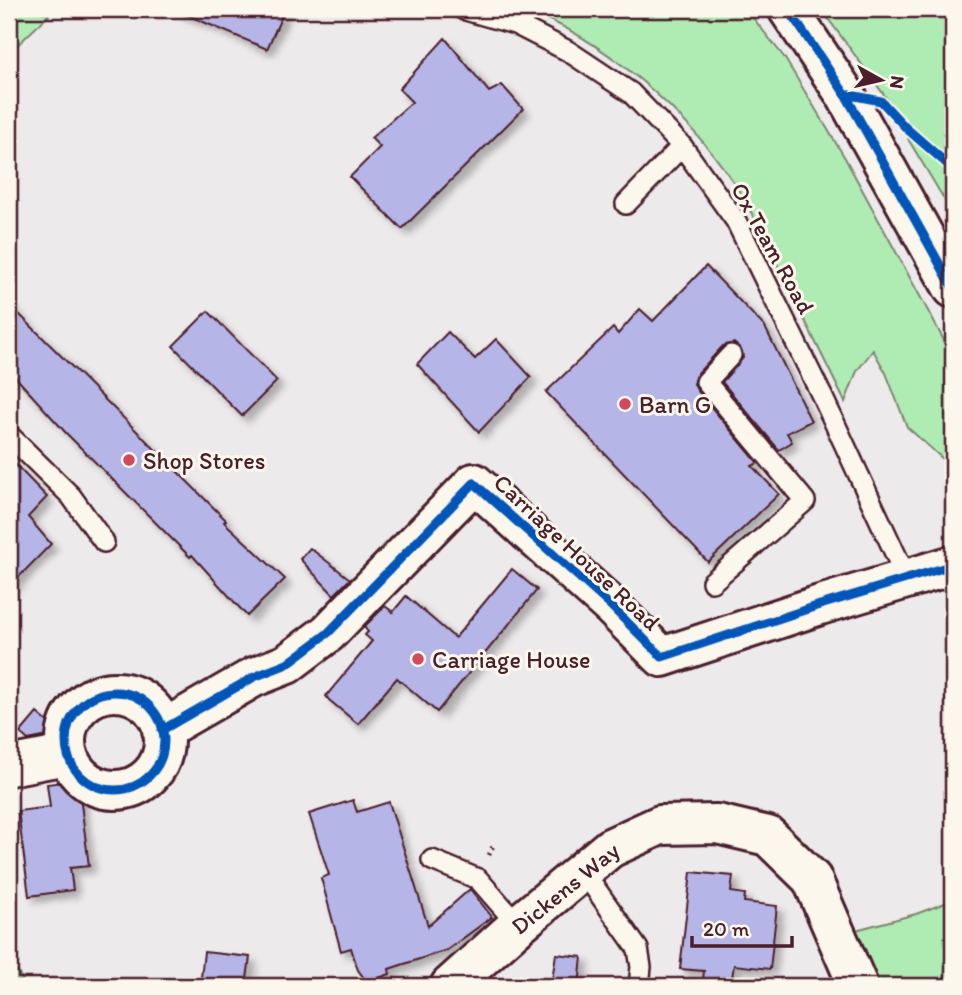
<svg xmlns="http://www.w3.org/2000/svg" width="962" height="995" viewBox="0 0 962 995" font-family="Itim,sans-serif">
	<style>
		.green { fill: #afecb3; stroke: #7c866f; stroke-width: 2 }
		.building { fill: #b6b5e7; stroke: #4a1f2b; stroke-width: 2; filter: url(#shadow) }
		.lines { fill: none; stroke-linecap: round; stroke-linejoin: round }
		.lane-casing { stroke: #4a1f2b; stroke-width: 24 }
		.street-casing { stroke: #4a1f2b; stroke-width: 44 }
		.secondary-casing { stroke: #4a1f2b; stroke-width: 44 }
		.path { stroke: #4a1f2b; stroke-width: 4.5; stroke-dasharray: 2 5; stroke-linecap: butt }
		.lane { stroke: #fbf7ec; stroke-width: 19 }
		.street { stroke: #fbf7ec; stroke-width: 38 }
		.secondary { stroke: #fbf7ec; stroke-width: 38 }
		.cycleway-casing { stroke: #fbf7ec; stroke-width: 13 }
		.cycleway { stroke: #0057b8; stroke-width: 9 }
		.poi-dot { fill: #d1495b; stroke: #fbf7ec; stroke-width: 2.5 }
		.labels { text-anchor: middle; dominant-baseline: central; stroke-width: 6; stroke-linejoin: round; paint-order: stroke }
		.street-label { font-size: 24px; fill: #4a1f2b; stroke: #fbf7ec }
		.poi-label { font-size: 24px; fill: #4a1f2b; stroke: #fbf7ec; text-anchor: start }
	</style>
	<defs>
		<filter id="shadow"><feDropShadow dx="6" dy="6" stdDeviation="3.5" flood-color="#0004"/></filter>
	</defs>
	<rect width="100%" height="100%" fill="#edeaeb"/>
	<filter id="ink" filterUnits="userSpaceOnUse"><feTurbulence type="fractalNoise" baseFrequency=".0143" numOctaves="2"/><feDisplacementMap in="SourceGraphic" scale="14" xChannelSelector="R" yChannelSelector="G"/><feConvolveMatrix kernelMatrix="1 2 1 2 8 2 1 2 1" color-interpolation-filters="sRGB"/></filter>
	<g filter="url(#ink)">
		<path class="green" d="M9 9H35L49 15 9 53Z
			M523 9H746L784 57 845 158 953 357V468L907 427 886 373 873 350 857 371 845 402C825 362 806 322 786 282 770 249 754 214 734 183 686 112 604 38 523 9Z
			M821 9H953V165L896 111Z
			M909 137 953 172V214L908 139Z
			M953 900V986H877L852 931 916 914Z
			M9 963 23 979 13 986H9Z"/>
		<path class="building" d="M173 9H285L267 49Z
			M445 38 489 92 502 85 523 109 402 229 350 177 380 147 371 138 412 102 399 89Z
			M706 266 765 327 811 421 787 433 792 442 779 450 722 382 743 358 742 351 734 343 723 346 697 374 694 384 697 390 758 463 752 466 779 494 708 562 546 392 613 328 618 334 640 309 653 321Z
			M9 304 226 520 224 522 285 579 247 616 192 555 190 557 66 433 9 370Z
			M208 311 277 381 242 416 173 346Z
			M448 332 475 359 496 339 531 377 479 432 417 364Z
			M9 458 47 497 28 517 51 544 9 587Z
			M310 548 350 579 334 595 300 559Z
			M512 569 537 590 437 712 397 678 358 724 329 700 326 696 372 641 365 635 368 632 364 627 385 606 393 612 406 596 455 638Z
			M37 713 57 730 53 735 28 740 20 733Z
			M78 780 89 866 70 868 73 890 29 896 18 811 50 807 47 784Z
			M353 800 357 812 389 802 428 926 470 889 492 917 447 950 389 969 390 974 367 982 358 970 351 948 341 951 321 878 329 875 309 814Z
			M691 872 733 876 731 892 745 894 744 902 777 906 770 969 734 965 731 984 703 980 704 971 680 969Z
			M204 952 250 957 246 986H200Z
			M556 954 582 957 579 986H551Z"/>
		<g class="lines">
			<g class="lane-casing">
				<path id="lane" d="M462 9 515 24 568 51 631 93 682 146 736 221 823 398 907 579
					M626 204 682 146
					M9 435 71 496 104 542
					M712 582 805 501 706 382 731 355
					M432 860 478 879 518 925
					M583 871 638 949 641 967 639 986"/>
			</g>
			<g class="street-casing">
				<path id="street" d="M66 741a49 49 0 1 1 98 0a49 49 0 1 1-98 0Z
					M162 730 254 677 287 664 328 633 474 483 612 607 662 657 820 605 953 565
					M9 766 66 755
					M450 986 518 925 610 848 660 825 717 824 768 836 812 879 858 986"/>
			</g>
			<g class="secondary-casing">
				<path id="secondary" d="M788 9 845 94 953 288"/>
			</g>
			<path class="path" d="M489 855 493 846"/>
			<use href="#lane" class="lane"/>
			<use href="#street" class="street"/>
			<use href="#secondary" class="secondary"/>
			<g class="cycleway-casing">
				<path id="cycleway" d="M788 9 845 94 953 288
					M845 94 881 101 906 128 953 169
					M66 741a49 49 0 1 1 98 0a49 49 0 1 1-98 0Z
					M162 730 254 677 287 664 328 633 474 483 612 607 662 657 820 605 953 565"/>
			</g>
			<use href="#cycleway" class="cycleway"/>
		</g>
	</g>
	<g class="poi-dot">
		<circle cx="625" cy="404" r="7"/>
		<circle cx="129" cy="460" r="7"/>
		<circle cx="418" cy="659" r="7"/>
	</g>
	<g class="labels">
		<g class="street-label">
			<text transform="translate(773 248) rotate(61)">Ox Team Road</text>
			<text transform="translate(577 552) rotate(43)">Carriage House Road</text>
			<text transform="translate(565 888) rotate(-39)">Dickens Way</text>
		</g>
		<g class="poi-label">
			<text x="639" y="404">Barn G</text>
			<text x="143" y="460">Shop Stores</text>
			<text x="432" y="659">Carriage House</text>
		</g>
	</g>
	<rect width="962" height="995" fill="none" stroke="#fbf7ec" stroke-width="35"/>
	<rect x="18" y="18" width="927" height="960" fill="none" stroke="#4a1f2b" stroke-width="2.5" filter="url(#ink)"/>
	<g transform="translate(881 80) rotate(98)" stroke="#fbf7ec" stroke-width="5" paint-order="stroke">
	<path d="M0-5L12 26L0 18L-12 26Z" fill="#4a1f2b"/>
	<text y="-10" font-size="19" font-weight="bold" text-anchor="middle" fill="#4a1f2b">N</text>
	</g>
	<path d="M692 936v10h100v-10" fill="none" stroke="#4a1f2b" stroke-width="3.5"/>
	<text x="703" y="936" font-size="21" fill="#4a1f2b" stroke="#fbf7ec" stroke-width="5" paint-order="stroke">20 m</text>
</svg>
